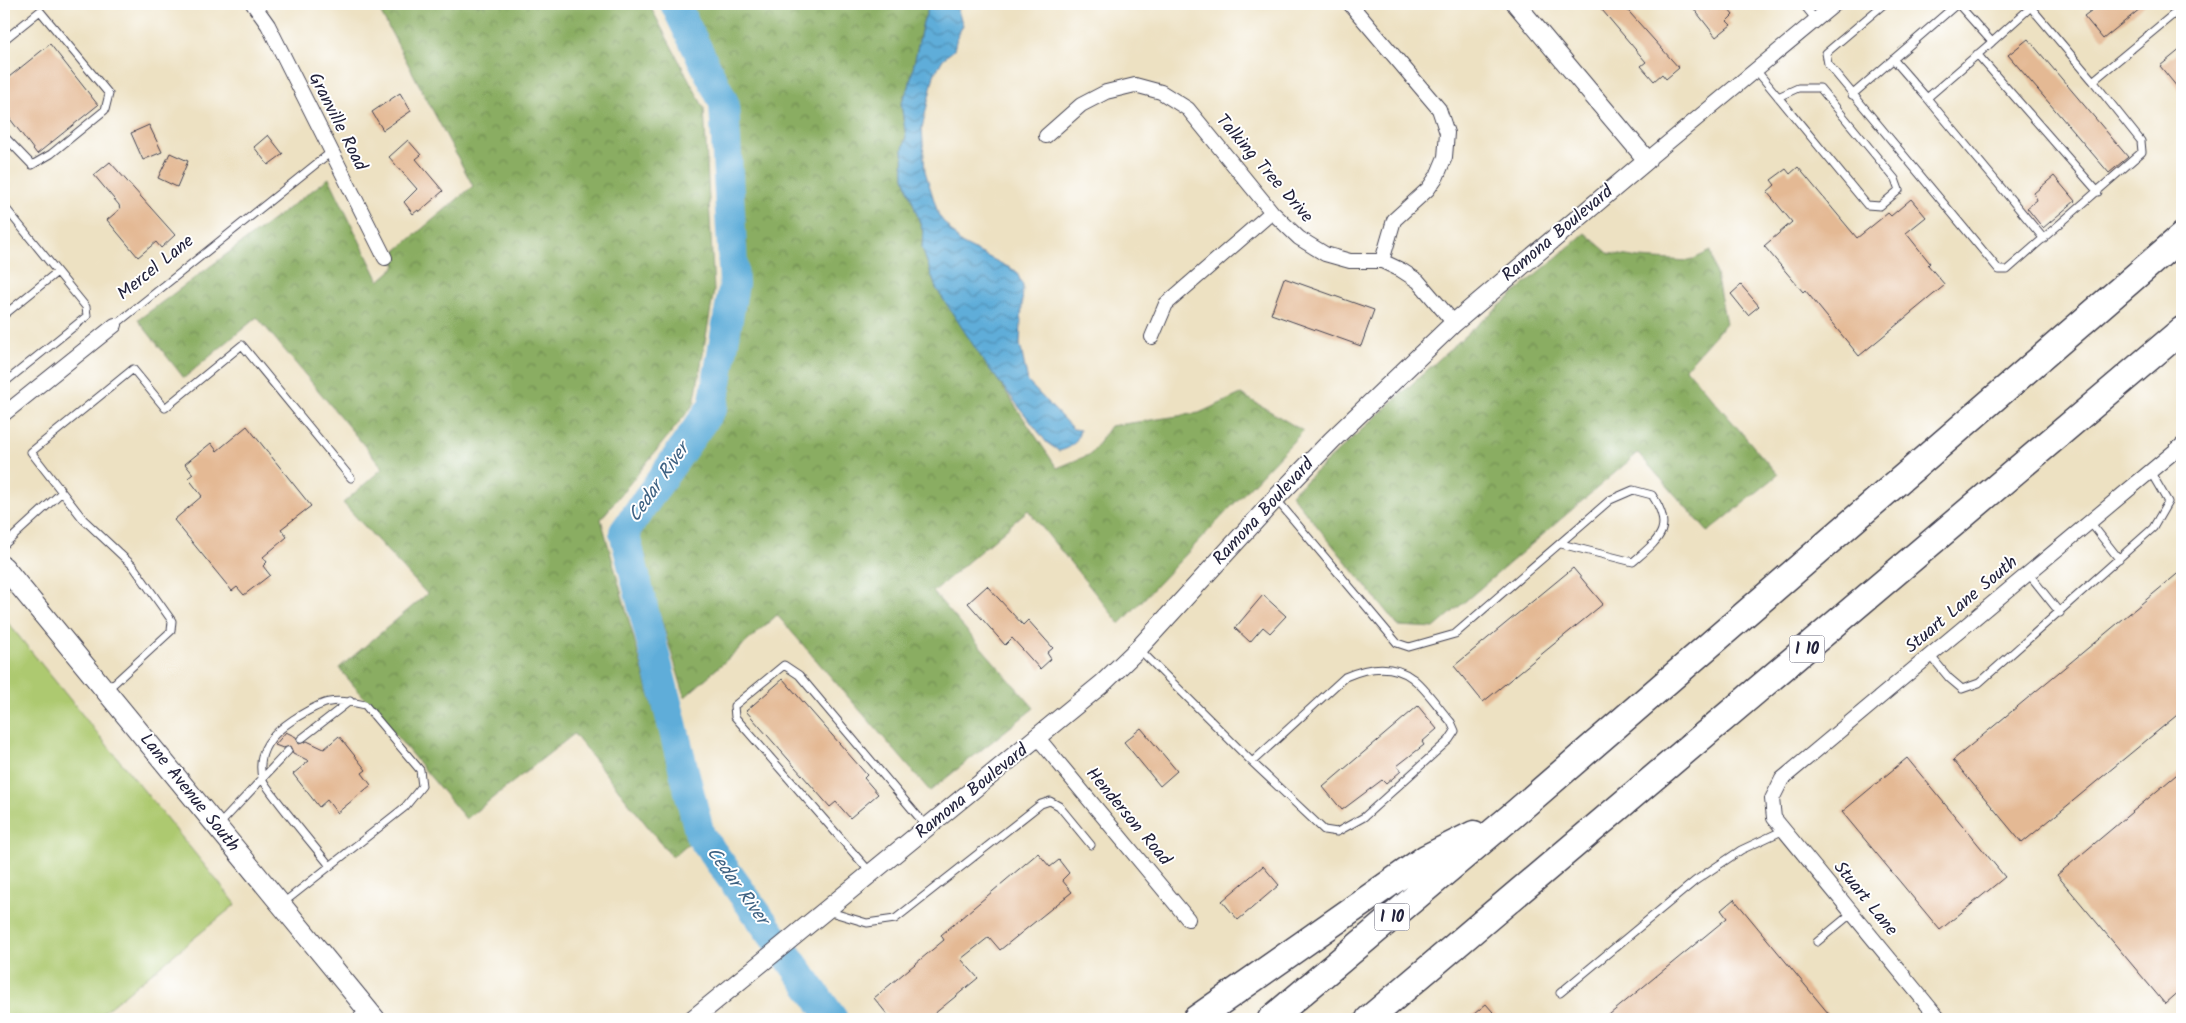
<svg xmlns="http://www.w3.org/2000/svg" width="2186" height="1023" viewBox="0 0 2186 1023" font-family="Kalam,sans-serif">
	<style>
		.grass { fill: #adc96f; stroke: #687655 }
		.forest { fill: url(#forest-crowns); stroke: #56684e }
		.water { fill: url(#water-waves); stroke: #40688a }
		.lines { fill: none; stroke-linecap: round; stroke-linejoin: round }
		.river { stroke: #5fadd9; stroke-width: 30 }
		.building { fill: #e4b994 }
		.service-casing { stroke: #403f4f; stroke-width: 9 }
		.minor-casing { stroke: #403f4f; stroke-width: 16 }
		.tertiary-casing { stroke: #403f4f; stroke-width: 20 }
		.secondary-casing { stroke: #403f4f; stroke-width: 22 }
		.motorway-casing { stroke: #403f4f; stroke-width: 29 }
		.service { stroke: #fff; stroke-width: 7 }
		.minor { stroke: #fff; stroke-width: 14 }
		.tertiary { stroke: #fff; stroke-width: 18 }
		.secondary { stroke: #fff; stroke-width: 20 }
		.motorway { stroke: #fff; stroke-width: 26 }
		.labels { text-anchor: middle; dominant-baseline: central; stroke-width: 4; stroke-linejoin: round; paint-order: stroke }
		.shield { fill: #fff; stroke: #646476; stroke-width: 1 }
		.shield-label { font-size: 16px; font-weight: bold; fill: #22223b }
		.street-label { font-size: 18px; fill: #22223b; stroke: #fff }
		.water-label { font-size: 19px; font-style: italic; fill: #3d6182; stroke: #fff }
	</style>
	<defs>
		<pattern id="forest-crowns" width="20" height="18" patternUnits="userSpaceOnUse" patternTransform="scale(1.25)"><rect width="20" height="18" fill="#8aad62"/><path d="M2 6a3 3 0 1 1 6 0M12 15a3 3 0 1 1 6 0" fill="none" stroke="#708c52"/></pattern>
		<pattern id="water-waves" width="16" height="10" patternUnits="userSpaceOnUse" patternTransform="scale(1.25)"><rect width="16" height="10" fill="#5fadd9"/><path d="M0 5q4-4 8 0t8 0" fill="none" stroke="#4e8cb1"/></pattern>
	</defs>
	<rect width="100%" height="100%" fill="#fff"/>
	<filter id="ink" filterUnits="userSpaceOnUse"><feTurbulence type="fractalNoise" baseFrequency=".02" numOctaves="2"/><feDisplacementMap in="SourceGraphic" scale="10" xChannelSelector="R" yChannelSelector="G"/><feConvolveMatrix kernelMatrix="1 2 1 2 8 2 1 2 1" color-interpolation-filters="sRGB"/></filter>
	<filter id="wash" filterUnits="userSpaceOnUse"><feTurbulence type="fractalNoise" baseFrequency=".0096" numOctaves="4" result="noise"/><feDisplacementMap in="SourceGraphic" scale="20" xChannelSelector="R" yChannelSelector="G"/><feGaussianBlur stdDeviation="1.12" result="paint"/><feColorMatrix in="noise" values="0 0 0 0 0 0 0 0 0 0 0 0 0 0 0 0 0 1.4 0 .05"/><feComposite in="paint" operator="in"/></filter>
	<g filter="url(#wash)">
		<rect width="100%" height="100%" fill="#ede1c2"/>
		<path class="grass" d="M4 618 236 904 95 1019H4Z"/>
		<path class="forest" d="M376 4H649L704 108 714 291 694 404 601 519 690 842 672 857 574 734 466 819 339 668 427 594 343 503 383 468 257 317 184 378 138 320 329 178 379 281 396 266 391 255 473 186Z
			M687 4H930L923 22 909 87 901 103 906 137 903 149 904 177 923 232 922 248 936 288 1057 468 1091 454 1110 426 1199 413 1241 394 1303 431 1120 624 1028 510 933 592 1034 708 930 791 777 615 685 697 636 537 721 410 743 286 735 98Z
			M1585 233 1608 253 1639 258 1689 261 1711 251 1726 323 1686 368 1778 475 1708 532 1638 453 1434 628 1398 626 1291 494 1469 332Z"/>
		<path class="water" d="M930 4H961L958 11 963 25 957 37 954 50 943 59 934 75 922 128 925 171 939 216 961 243 1016 271 1023 286 1020 344 1028 382 1073 429 1080 430C1077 443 1072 448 1059 451L1047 443 987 366 936 288 922 248 923 232 904 177 903 149 906 137 901 103 909 87 923 22Z"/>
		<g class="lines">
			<path class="river" d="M675 4 724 103 734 284 713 406 624 532 700 835 833 1019"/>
		</g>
		<g id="blocks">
			<path class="building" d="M1597 4H1622L1679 68 1666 79 1662 74 1654 81 1641 66 1646 62Z
				M1690 4H1724L1733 15 1727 21 1731 25 1716 37Z
				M2100 4H2146L2103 39 2084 16Z
				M2028 39 2128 157 2109 173 2008 55Z
				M50 44 98 105 37 154 4 111V81Z
				M2182 48V93L2160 66Z
				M400 93 411 111 383 130 372 112Z
				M149 125 162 152 143 160 131 133Z
				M268 135 283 154 268 165 254 147Z
				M408 140 421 155 416 159 443 191 419 212 418 210 413 214 404 202 417 189 389 157Z
				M170 153 188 161 177 187 158 178Z
				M110 162 175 235 161 248 156 242 138 257 107 220 120 209 119 205 94 175Z
				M1798 167 1857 238 1888 213 1891 216 1911 199 1926 217 1906 233 1930 263 1928 265 1945 285 1859 356 1805 290 1803 292 1764 246 1792 222 1767 192 1775 185 1771 180 1786 169 1790 174Z
				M2054 176 2075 201 2043 228 2027 208 2037 200 2034 193Z
				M1284 278 1374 310 1361 346 1271 314Z
				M1741 285 1759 306 1748 315 1731 294Z
				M247 426 311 506 281 529 287 537 263 557 267 562 263 566 270 575 244 595 237 587 232 591 174 520 202 496 188 478 193 474 185 464 211 443 217 451Z
				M1573 568 1603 604 1483 702 1454 666Z
				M2182 570V711L2022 843 1953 760Z
				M987 586 1023 625 1028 620 1053 648 1047 653 1051 659 1040 669 1012 638 1005 645 968 603Z
				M1263 595 1286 616 1270 633 1263 627 1250 642 1235 628Z
				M783 679 867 775 864 778 878 794 850 818 836 802 830 807 746 711Z
				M1418 706 1437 729 1422 742 1424 745 1397 766 1401 771 1386 784 1382 780 1342 810 1323 787Z
				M1141 728 1177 771 1160 786 1124 742Z
				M286 732 296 737 299 744 307 741 324 749 339 736 366 770 362 773 371 785 337 813 327 800 319 807 293 774 309 761 293 753 290 746 283 748 275 745Z
				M1907 758 2005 877 1940 930 1842 812Z
				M2182 770V989L2165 1004 2057 875Z
				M1038 853 1050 867 1059 860 1069 873 1062 880 1072 892 1000 950 989 937 961 959 978 978 928 1019H891L874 998 944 940 941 935Z
				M1263 866 1279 885 1238 920 1222 901Z
				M1734 899 1833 1019H1604L1727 918 1721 910Z
				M1486 1004 1499 1019H1468Z"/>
		</g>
	</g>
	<g filter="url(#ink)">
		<use href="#blocks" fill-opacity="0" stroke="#403f4f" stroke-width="1"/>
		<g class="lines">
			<g class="service-casing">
				<path id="service" d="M1803 4 1816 20
					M1884 4 1826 53 1828 64 1999 270H2007L2142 152 2141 141 2093 81
					M1958 4 1992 42 1927 98 2044 239
					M2028 4 2093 81 2175 13 2177 4
					M4 40 40 11 109 94 105 110 51 154 32 165 4 136
					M1992 42 2031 7
					M1977 54 2098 192
					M1893 59 1927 98
					M1756 70 1867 205 1880 206 1899 190 1895 179 1820 88H1798L1778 97
					M1852 95 1957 4
					M4 206 86 307 87 316 4 383
					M4 315 57 272
					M115 325 331 152
					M62 492 31 452 133 369 165 408 242 345 351 478
					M1276 499 1397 643 1409 647 1455 634 1610 500 1633 490 1652 495C1675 529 1659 539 1633 562L1561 544
					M2090 522 2119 559
					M4 545 62 492 83 519 133 566 172 621 171 631 108 689
					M2028 573 2060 613
					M1139 649 1252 762 1324 830 1337 832 1364 817 1449 740 1455 731 1451 722C1440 710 1425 687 1412 678 1392 663 1366 668 1345 677L1252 762
					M1930 655 1949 678 1962 689 1979 683 2153 528 2168 502 2150 471
					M301 739 350 701
					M219 825 288 751
					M870 872 735 717 734 706 784 665 799 675 927 827
					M283 903 405 807 422 786 420 770 365 705C332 697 323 701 294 719 273 733 256 750 262 778 264 787 320 853 330 866
					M827 911 867 923 895 919 1041 804 1050 801 1059 806 1091 845
					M1817 942 1852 913
					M1560 993 1695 881 1741 850 1784 830
					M354 1019 366 1009"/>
			</g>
			<g class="minor-casing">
				<path id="minor" d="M253 4 268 25 385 258
					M1350 4 1439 109 1447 133 1445 157 1437 176 1428 189 1394 220 1382 261
					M1046 136 1081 105 1106 92 1135 85 1161 92 1188 109 1272 212 1299 238 1325 254 1350 261H1382L1401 270 1418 281 1454 323
					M1647 160 1835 4
					M1152 337 1166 304 1272 212
					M4 414 115 325
					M1038 738 1188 919
					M1939 1019 1774 818 1772 799 1782 779 2182 445"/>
			</g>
			<g class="tertiary-casing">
				<path id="tertiary" d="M693 1019 1103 683 1139 648 1276 498 1332 440 1454 323 1647 160 1516 4"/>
			</g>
			<g class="secondary-casing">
				<path id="secondary" d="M4 567 375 1019"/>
			</g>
			<g class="motorway-casing">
				<path id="motorway" d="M1196 1019 1426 858 1474 834
					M1271 1019 1513 815 2182 236
					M1369 1019 2182 330"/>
			</g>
			<use href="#service" class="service"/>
			<use href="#minor" class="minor"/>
			<use href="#tertiary" class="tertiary"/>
			<use href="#secondary" class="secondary"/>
			<use href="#motorway" class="motorway"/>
		</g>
	</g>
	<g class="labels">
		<g class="shield">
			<rect x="1789.5" y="635.5" width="35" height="27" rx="4"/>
			<rect x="1374.5" y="903.5" width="35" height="27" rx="4"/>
		</g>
		<g class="shield-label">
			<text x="1807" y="649">I 10</text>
			<text x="1392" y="917">I 10</text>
		</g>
		<g class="street-label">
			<text transform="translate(337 122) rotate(63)">Granville Road</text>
			<text transform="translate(1264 169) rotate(49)">Talking Tree Drive</text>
			<text transform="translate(1558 234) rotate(-40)">Ramona Boulevard</text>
			<text transform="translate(156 268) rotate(-39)">Mercel Lane</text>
			<text transform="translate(1264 512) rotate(-47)">Ramona Boulevard</text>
			<text transform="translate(1962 605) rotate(-40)">Stuart Lane South</text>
			<text transform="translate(972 792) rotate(-39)">Ramona Boulevard</text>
			<text transform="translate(189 793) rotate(51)">Lane Avenue South</text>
			<text transform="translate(1128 817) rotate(50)">Henderson Road</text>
			<text transform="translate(1865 899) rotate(51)">Stuart Lane</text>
		</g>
		<g class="water-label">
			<text transform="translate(659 483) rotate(-55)">Cedar River</text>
			<text transform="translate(737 886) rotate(54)">Cedar River</text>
		</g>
	</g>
	<rect width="2186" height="1023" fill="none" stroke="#fff" stroke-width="20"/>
</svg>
